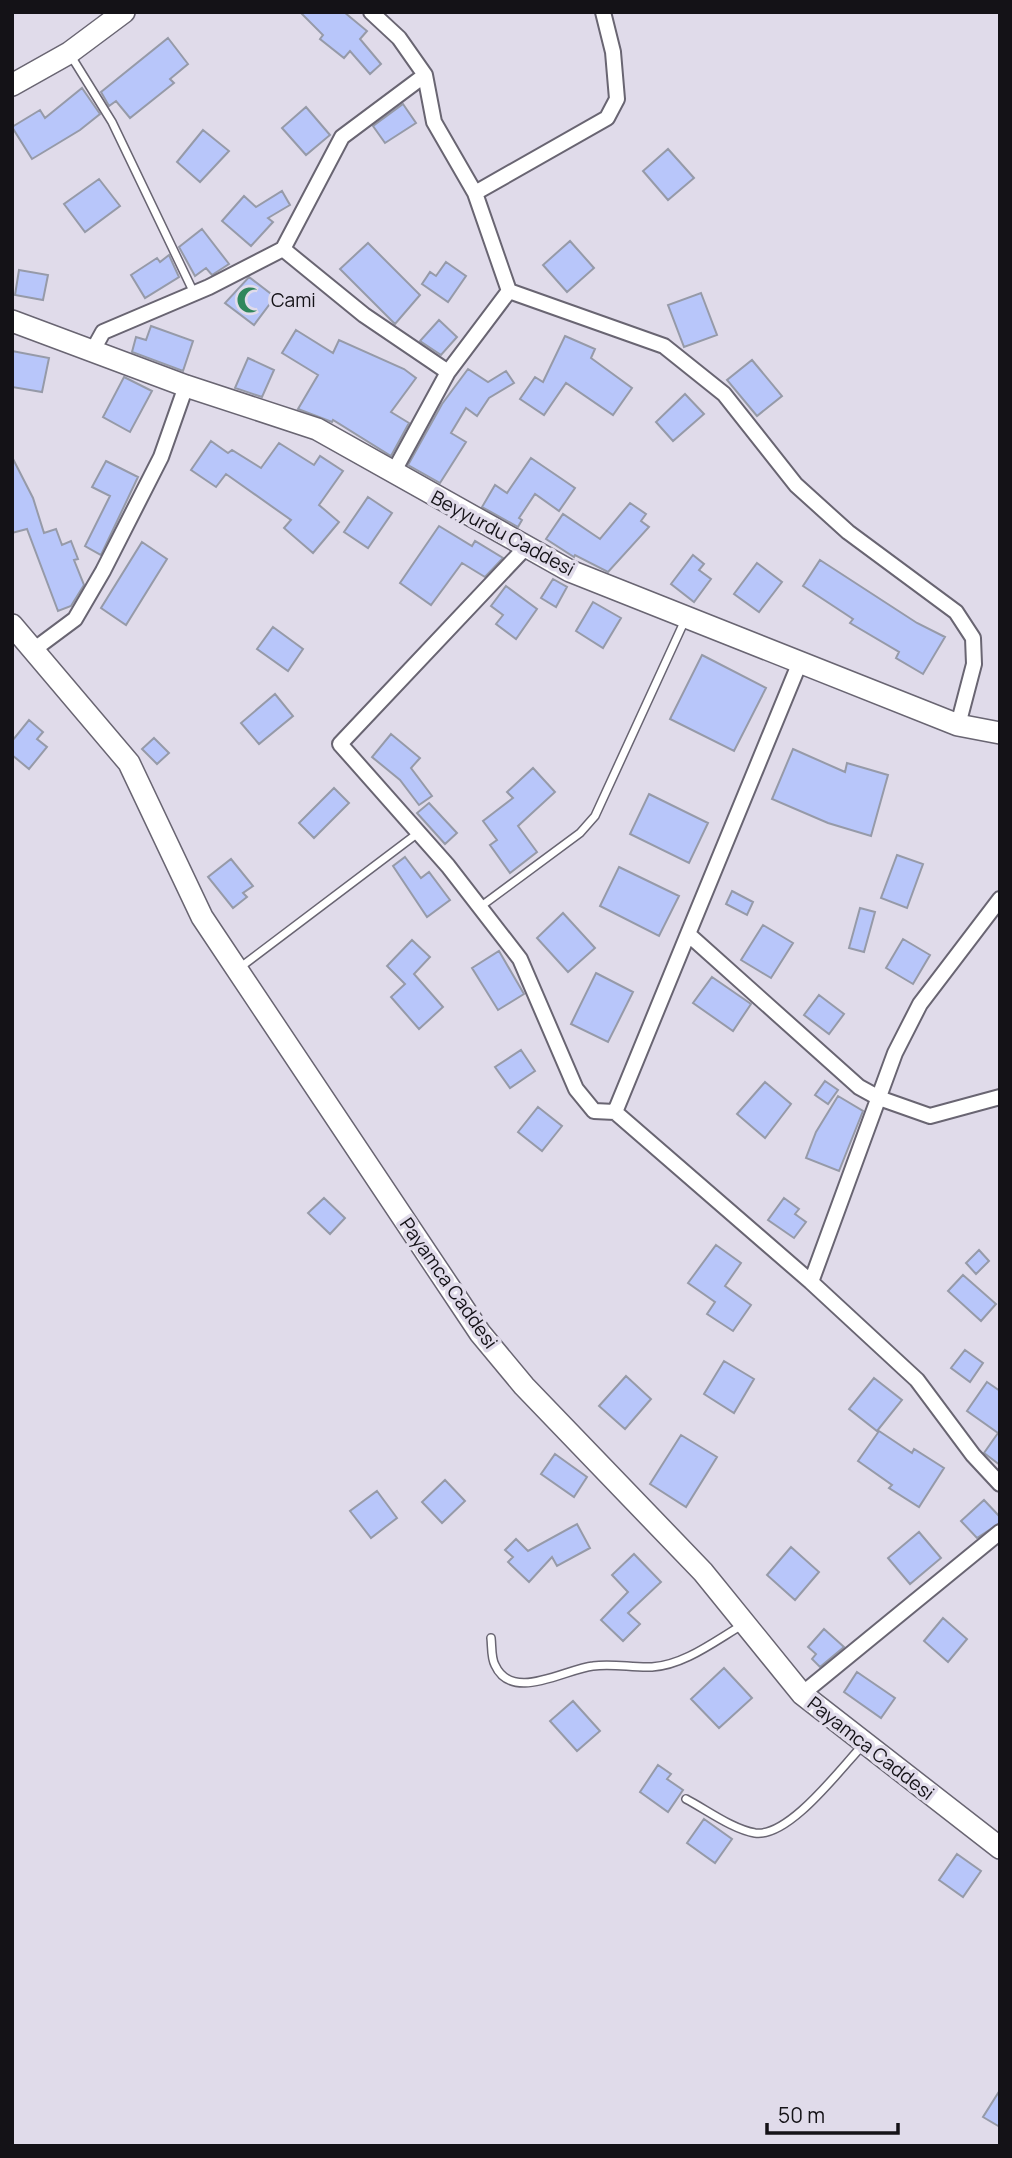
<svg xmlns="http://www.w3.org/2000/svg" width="1012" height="2158" viewBox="0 0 1012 2158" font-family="Manrope,sans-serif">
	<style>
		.building { fill: #b8c6fa; stroke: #969aa8; stroke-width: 2 }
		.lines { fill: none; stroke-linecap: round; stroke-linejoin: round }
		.lane-casing { stroke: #696572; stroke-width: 10 }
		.street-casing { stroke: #696572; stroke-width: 18 }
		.secondary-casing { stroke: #696572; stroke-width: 24 }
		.lane { stroke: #fff; stroke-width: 7 }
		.street { stroke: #fff; stroke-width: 14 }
		.secondary { stroke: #fff; stroke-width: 21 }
		.labels { text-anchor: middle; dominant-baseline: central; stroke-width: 7; stroke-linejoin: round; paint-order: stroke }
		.poi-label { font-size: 19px; fill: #141217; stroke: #e0dbea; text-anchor: start }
		.street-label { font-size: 19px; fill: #141217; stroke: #e0dbea }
	</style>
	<rect width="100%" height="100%" fill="#e0dbea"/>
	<path class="building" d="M300 12H344L367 31 360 39 381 64 370 74 350 51 344 58 320 39 323 35Z
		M168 38 188 64 170 79 174 83 130 118 116 101 109 106 101 92Z
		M82 88 100 114 80 130 32 159 12 127 40 110 45 118Z
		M403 104 416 123 385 143 373 126Z
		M306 107 330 135 306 155 282 128Z
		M203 130 229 151 200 182 177 162Z
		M668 149 694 178 668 200 643 171Z
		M99 179 120 206 85 232 64 204Z
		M282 191 290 205 268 218 273 222 251 246 222 221 244 196 256 207Z
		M202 229 229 264 212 275 206 268 195 276 179 247Z
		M570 241 594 268 567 292 543 265Z
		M368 243 420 295 395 324 340 269Z
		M169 255 179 277 145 298 131 275 157 258 160 262Z
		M446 262 466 276 448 302 422 284 430 272 436 276Z
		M19 270 48 275 43 300 15 295Z
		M249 277 275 297 254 325 225 303Z
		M701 293 717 335 684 347 668 305Z
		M439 320 457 337 441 355 420 341Z
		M151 326 193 341 183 371 132 352 136 337 146 340Z
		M296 330 333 353 339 340 404 369 416 378 391 412 409 423 391 456 333 420 332 422 298 409 318 375 282 353Z
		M565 336 595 349 591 358 632 388 613 415 566 383 544 415 520 399 535 377 543 382Z
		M12 351 49 358 42 392 12 387Z
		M248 358 274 370 262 397 235 388Z
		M752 360 782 396 757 416 727 380Z
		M468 369 488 382 506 371 514 383 489 398 477 416 466 408 451 433 466 442 440 483 408 465 442 404Z
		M124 377 152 391 130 432 103 417Z
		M685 394 704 414 673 441 656 422Z
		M211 441 228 453 232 450 261 468 279 443 314 465 320 456 343 471 319 505 339 522 313 553 284 528 291 520 226 474 216 487 191 470Z
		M12 457 33 498 44 533 56 529 62 545 71 541 78 559 74 560 84 585 71 606 58 611 27 529 12 533Z
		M531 458 575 488 559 511 535 494 519 518 522 520 518 527 482 507 495 485 507 493Z
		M106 461 138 477 101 555 85 546 110 496 92 487Z
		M368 497 392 513 368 548 344 532Z
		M630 503 646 514 641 521 649 527 608 572 575 555 574 557 546 539 563 514 600 539Z
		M439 526 472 546 475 541 503 558 485 577 462 563 431 605 400 583Z
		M142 542 167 559 126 625 101 608Z
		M693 555 704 564 699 570 711 579 694 602 671 584Z
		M820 560 917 623 945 637 923 674 896 658 899 652 850 623 853 619 803 586Z
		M757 563 782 582 759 612 734 594Z
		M553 579 567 587 556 607 541 598Z
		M506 586 537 609 516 639 496 624 503 615 491 606Z
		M593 602 621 618 603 648 576 631Z
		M273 627 303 649 288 671 257 649Z
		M702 655 766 688 734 751 670 719Z
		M275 694 293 716 259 744 241 723Z
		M29 720 43 732 37 739 47 747 29 769 12 755V741Z
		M391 734 420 758 411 768 432 796 419 805 400 780 372 757Z
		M154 738 169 753 157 764 142 749Z
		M793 749 845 772 847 763 888 775 871 836 828 823 772 799Z
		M533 768 555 792 518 826 537 852 510 873 490 845 497 840 483 821 513 798 507 792Z
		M334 788 349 803 314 838 299 823Z
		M649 794 708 823 689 863 630 834Z
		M429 803 457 833 445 844 417 813Z
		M897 855 923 864 907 908 881 898Z
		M405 857 421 878 429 872 450 900 427 917 393 866Z
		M231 859 253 886 243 893 247 897 233 908 208 877Z
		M619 867 679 896 659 936 600 906Z
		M732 891 753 902 747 915 726 904Z
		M860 908 875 912 864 952 849 948Z
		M563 913 595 948 568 972 537 938Z
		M763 925 793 943 771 978 741 960Z
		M903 939 930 955 913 984 886 968Z
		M412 940 430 957 414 974 443 1007 419 1029 391 997 405 984 387 966Z
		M499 951 524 994 498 1010 472 968Z
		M596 973 633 992 608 1042 571 1024Z
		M712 977 751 1004 733 1031 693 1003Z
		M819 995 844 1014 829 1034 804 1015Z
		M521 1050 535 1071 510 1088 495 1067Z
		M825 1081 838 1090 828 1104 815 1095Z
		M765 1082 791 1104 765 1138 737 1114Z
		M838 1096 863 1111 839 1171 806 1158 816 1132Z
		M538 1107 562 1126 542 1151 518 1132Z
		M324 1198 345 1218 330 1234 308 1213Z
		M784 1198 799 1209 795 1214 806 1222 794 1238 768 1220Z
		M716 1245 741 1263 725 1286 751 1305 733 1331 707 1314 715 1302 688 1283Z
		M979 1250 989 1261 976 1274 966 1263Z
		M963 1275 996 1304 981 1321 948 1291Z
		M965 1350 983 1363 970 1382 951 1368Z
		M724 1361 754 1379 734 1413 704 1394Z
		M626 1376 651 1399 625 1429 599 1406Z
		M874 1378 902 1400 877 1431 849 1409Z
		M987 1382 1000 1391V1465L984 1453 998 1433 967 1411Z
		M879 1431 912 1453 914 1449 944 1468 919 1507 889 1488 892 1485 858 1461Z
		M681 1435 717 1457 686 1507 650 1484Z
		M555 1454 587 1477 574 1497 541 1474Z
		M445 1480 465 1501 442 1523 422 1502Z
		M377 1491 397 1518 371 1538 350 1511Z
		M984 1500 1000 1517V1523L977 1538 961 1521Z
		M577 1524 590 1548 557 1566 552 1557 529 1582 508 1562 513 1557 505 1550 516 1539 528 1551Z
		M919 1532 941 1558 910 1584 888 1558Z
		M791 1547 819 1572 795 1600 767 1575Z
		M634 1554 661 1582 628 1613 640 1624 623 1641 601 1620 628 1592 612 1575Z
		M943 1618 967 1639 948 1662 924 1641Z
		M824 1629 844 1647 820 1667 812 1659 816 1654 808 1647Z
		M724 1668 752 1698 719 1728 691 1699Z
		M857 1672 895 1698 881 1718 844 1692Z
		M573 1701 600 1731 577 1751 550 1721Z
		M658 1765 671 1774 667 1779 683 1790 668 1812 640 1792Z
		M704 1819 732 1839 715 1863 687 1843Z
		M957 1854 981 1871 963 1897 939 1880Z
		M1000 2090V2127L983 2117Z"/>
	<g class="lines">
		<g class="lane-casing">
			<path id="lane" d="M71 56 112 122 194 293
				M480 907 580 833 595 816 685 620
				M238 969 418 833
				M491 1638C492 1646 491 1658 495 1665 512 1703 565 1669 593 1666 613 1663 632 1668 652 1667 685 1665 716 1640 744 1624
				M686 1799C707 1810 732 1829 755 1833 789 1838 840 1769 863 1745"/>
		</g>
		<g class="street-casing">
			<path id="street" d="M371 12 399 38 425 75 434 122 475 193 509 291 664 346 724 394 796 485 848 532 956 612 973 638 974 664 958 725
				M475 193 607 118 617 99 613 52 603 12
				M283 249 364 315 448 372
				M93 350 103 332 209 287 283 249 342 137 425 75
				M393 473 448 372 509 291
				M527 546 340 744 448 866 520 959 576 1089 594 1111 615 1112
				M32 651 75 619 103 571 161 457 186 386
				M800 662 688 934 859 1087 879 1098 930 1116 1000 1097
				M1000 899 920 1004 895 1053 811 1282 917 1380 973 1455 1000 1484
				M688 934 615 1112 811 1282
				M802 1694 1000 1532"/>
		</g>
		<g class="secondary-casing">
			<path id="secondary" d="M12 85 69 53 124 12
				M12 321 186 386 317 429 570 571 958 725 1000 733
				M12 625 129 763 202 917 480 1333 524 1386 703 1572 802 1694 1000 1848"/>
		</g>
		<use href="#lane" class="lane"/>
		<use href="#street" class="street"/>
		<use href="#secondary" class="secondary"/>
	</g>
	<defs>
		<g id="mosque-bare" transform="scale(2.1)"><path d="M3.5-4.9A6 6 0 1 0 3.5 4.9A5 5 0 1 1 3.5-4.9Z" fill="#2f875c" stroke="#e0dbea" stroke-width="2.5" paint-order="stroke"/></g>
	</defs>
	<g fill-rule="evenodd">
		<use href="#mosque-bare" x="250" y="300"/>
	</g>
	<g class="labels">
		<g class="poi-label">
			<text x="271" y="300">Cami</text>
		</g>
		<g class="street-label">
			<text transform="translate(503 533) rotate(28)">Beyyurdu Caddesi</text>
			<text transform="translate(449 1283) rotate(55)">Payamca Caddesi</text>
			<text transform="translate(871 1748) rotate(38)">Payamca Caddesi</text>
		</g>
	</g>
	<rect width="1012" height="2158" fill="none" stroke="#141217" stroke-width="28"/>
	<path d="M767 2123v10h131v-10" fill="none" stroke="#141217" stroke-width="3.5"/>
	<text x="778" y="2123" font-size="21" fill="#141217" stroke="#e0dbea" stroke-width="5" paint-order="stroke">50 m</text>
</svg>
